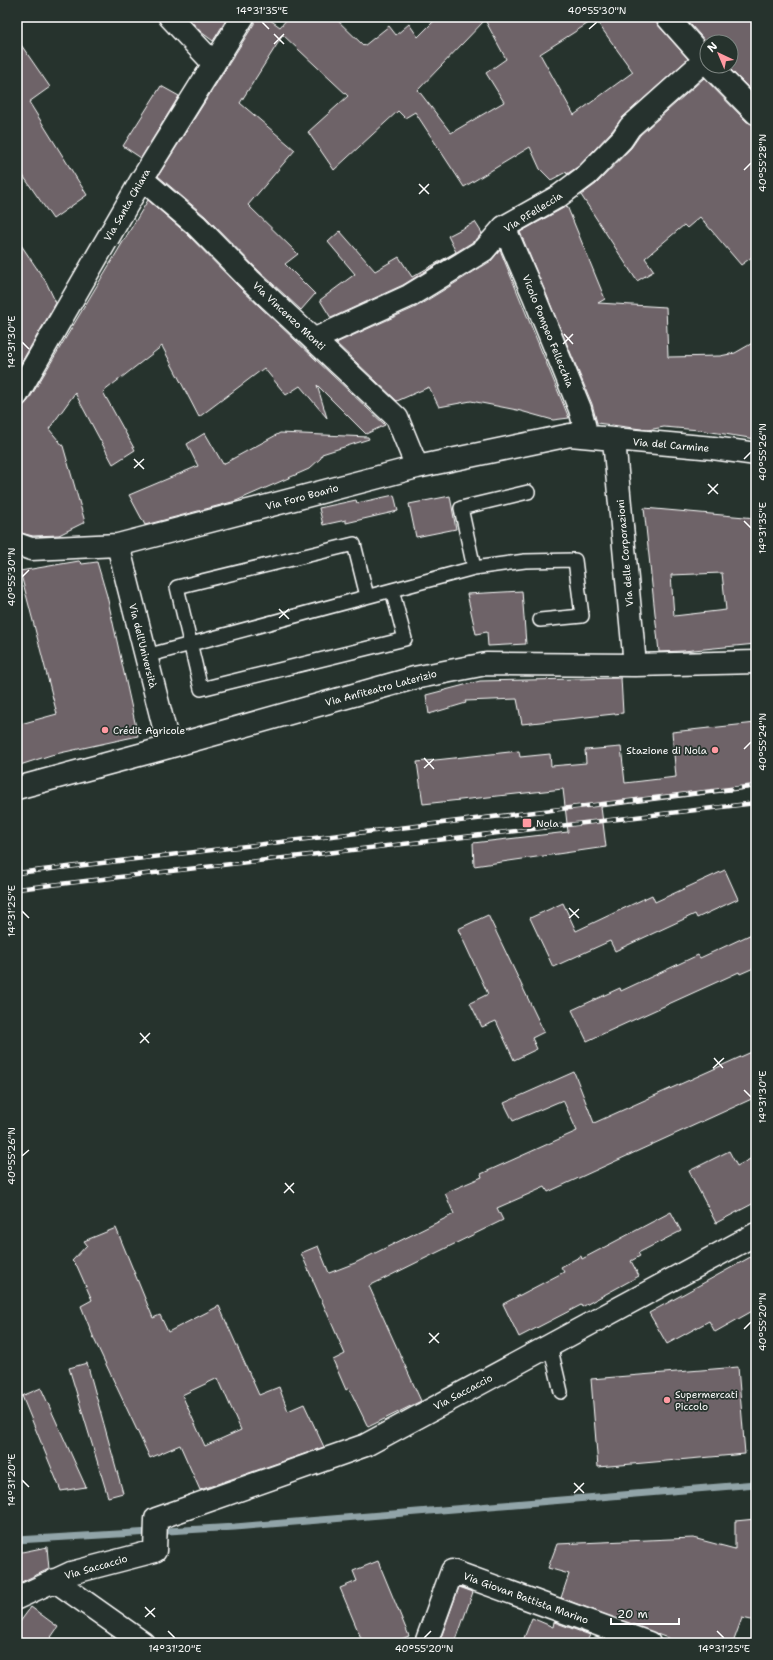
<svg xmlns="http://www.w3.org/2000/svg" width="773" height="1660" viewBox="0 0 773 1660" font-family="'Shantell Sans',sans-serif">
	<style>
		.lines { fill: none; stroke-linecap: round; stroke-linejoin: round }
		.stream { stroke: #91a4a8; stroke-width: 7 }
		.building { fill: #6e6367; stroke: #fff; fill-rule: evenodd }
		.service-casing { stroke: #fff; stroke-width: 16 }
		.minor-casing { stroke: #fff; stroke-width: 25 }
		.service { stroke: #26332d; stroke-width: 13 }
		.minor { stroke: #26332d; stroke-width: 22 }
		.rail-casing { stroke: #fff; stroke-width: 4.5 }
		.rail { stroke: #26332d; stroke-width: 3; stroke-dasharray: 9; stroke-linecap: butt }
		.ticks { fill: none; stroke: #fff; stroke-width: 1.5 }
		.poi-dot { fill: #ff9aa2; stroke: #26332d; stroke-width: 1.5 }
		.labels { text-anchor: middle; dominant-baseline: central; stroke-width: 3.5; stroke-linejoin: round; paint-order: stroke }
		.street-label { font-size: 10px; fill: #fff; stroke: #26332d }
		.poi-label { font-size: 10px; fill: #fff; stroke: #26332d; text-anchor: start }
		.neatline { fill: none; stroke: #fff; stroke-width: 1.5 }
		.ticks-label { font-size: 10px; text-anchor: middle; fill: #fff }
	</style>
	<rect width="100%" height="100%" fill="#26332d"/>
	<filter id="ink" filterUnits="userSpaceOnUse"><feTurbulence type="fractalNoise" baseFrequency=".025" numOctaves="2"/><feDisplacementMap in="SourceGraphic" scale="8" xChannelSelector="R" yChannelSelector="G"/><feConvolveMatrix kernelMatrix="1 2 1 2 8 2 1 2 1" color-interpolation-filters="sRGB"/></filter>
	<g filter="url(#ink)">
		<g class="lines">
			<path class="stream" d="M17 1540 235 1527 756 1484"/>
		</g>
		<path class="building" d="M187 17H228L213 41 201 32Z
			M255 17H266L280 27 289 17H334L364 46 389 26 396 35 409 24 418 37 438 17H655L658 25 688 59 622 118 612 131 579 166 567 174 566 172 551 180 540 169 530 147 464 187 415 112 405 118 398 111 334 170 308 132 348 96 283 35 240 103 295 150 248 205 298 254 285 264 315 294 301 310 259 271 205 216 158 176 254 24ZM595 19 633 72 574 115 540 54ZM485 20 506 59 486 73 504 102 451 133 418 90Z
			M684 17H756V95L727 66H731V42H707V43Z
			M17 39 50 87 29 102 87 195 53 219 17 167Z
			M704 78 747 122 756 125V254L741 265 700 217 687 228 684 225 645 258 654 271 637 281 581 195 596 184 631 148 640 135Z
			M161 86 179 96 141 158 123 146Z
			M148 200 187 234 241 289 385 425 366 434 317 385 327 418 300 386 286 395 264 368 199 417 162 346 103 392 135 450 113 464 75 393 49 429 63 446 85 522 59 535 33 536 17 532V407L23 406 28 401Z
			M567 206 605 299 598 303 666 307 668 357 720 356 735 353 756 341V439L699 430 664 427 648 430 597 423 592 404 520 232Z
			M475 222 482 233 476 240 403 285 331 318 320 300 355 274 328 242 340 231 375 271 399 257 412 277 456 252 448 236Z
			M17 239 46 282 56 303 17 370Z
			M500 250 569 418 553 420 517 410 471 401 439 407 429 387 397 401 336 343 416 307 491 261Z
			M205 433 223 464 280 433 368 437 369 439 322 454 321 458 309 469 236 501 145 525 129 495 198 466 187 444Z
			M394 495 398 511 346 523V520L323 525 319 508 356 500 357 503Z
			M450 496 456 529 416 537 409 504Z
			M644 508 756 518V644L683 651 659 652ZM722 573 726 610 674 616 671 575Z
			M79 561 82 564 97 562 107 596 138 736 51 755 17 766V725L57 714 20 571Z
			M522 591 526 644 488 646 487 632 476 634 467 594Z
			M621 678 623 713 522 724 517 699 465 701 466 703 429 714 426 695 480 681Z
			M756 723V788L601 807 606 847 474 866 473 843 568 832 563 789 423 804 417 762 519 751 520 757 550 754 551 766 586 763 585 750 621 747 625 783 676 777 672 732Z
			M725 870 738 899 697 918 695 914 615 951 610 941 553 967 530 918 563 903 576 931 652 895 655 902Z
			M488 915 544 1032 532 1038 537 1049 514 1060 496 1021 482 1027 470 1003 488 994 458 929Z
			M756 932V967L740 974 739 972 587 1041 572 1010 620 988 621 991 698 955 700 958Z
			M756 1050V1097L548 1192 545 1187 497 1208 503 1220 369 1286 421 1401 368 1427 349 1388 346 1390 333 1360 345 1354 301 1253 318 1246 329 1273 355 1263 454 1214 445 1193 482 1177 481 1174 577 1131 563 1100 513 1121 504 1103 574 1072 594 1123Z
			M729 1151 737 1166 756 1156V1202L716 1223 689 1171Z
			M671 1212 681 1231 638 1253 640 1256 631 1261 639 1276 582 1307 581 1305 519 1337 503 1304 564 1272 561 1267 581 1256 582 1259Z
			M116 1228 153 1318 160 1315 168 1332 219 1306 259 1395 279 1387 288 1411 304 1404 324 1447 200 1490 180 1445 150 1458 95 1341 81 1306 92 1300 77 1266 72 1261 87 1245 84 1241ZM218 1378 241 1430 205 1446 182 1395Z
			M756 1254V1309L715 1332 709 1321 667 1344 649 1313Z
			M87 1363 123 1493 108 1497 69 1368Z
			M738 1367 745 1454 598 1467 591 1379Z
			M41 1388 86 1487 61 1491 22 1396Z
			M756 1519V1621L742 1618 733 1643H681L561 1598 569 1574 548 1568 557 1544 693 1538 735 1549V1521Z
			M47 1547 49 1569 17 1584V1553Z
			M378 1561 409 1636 392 1643H363L340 1588 357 1581 353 1571Z
			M459 1587 473 1592 455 1643H439Z
			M31 1607 58 1627 47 1643H17V1626Z
			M532 1618 553 1627 554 1622 590 1635 587 1641 591 1643H522Z"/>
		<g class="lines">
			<g class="service-casing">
				<path id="service" d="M474 568 461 508 528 492
					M367 596 354 544 177 587 201 689 405 639 392 590
					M146 656 474 568 525 561 575 560 582 616 540 620
					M550 1345 561 1392"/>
			</g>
			<g class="minor-casing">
				<path id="minor" d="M170 17 214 64
					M667 17 707 62
					M710 66 756 113
					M142 179 196 225 250 280 397 418 417 467
					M504 227 534 296 580 409 587 436
					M315 339 409 296 484 250 504 227 559 196 587 175 622 139 630 127 705 60
					M17 395 142 179 243 17
					M614 440 635 665
					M17 544 31 549 118 545 417 467 570 435 713 448 756 454
					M118 545 169 747
					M17 788 169 747 414 678 486 664 635 665 756 662
					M54 1580 143 1643
					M17 1598 71 1573 155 1551 156 1519 366 1445 756 1234
					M426 1643 452 1571 649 1643"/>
			</g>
			<use href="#service" class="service"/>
			<use href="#minor" class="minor"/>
			<g class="rail-casing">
				<path id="rail" d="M17 873 756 786
					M17 889 756 803"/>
			</g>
			<use href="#rail" class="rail"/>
		</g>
	</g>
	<path class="ticks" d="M262 22 269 29M589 29 597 22M274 34 284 44M274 44 284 34M744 170 751 163M419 184 429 194M419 194 429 184M564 334 573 344M22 342 29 349M563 344 573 334M134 459 144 469M744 459 751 452M134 468 144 459M708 484 718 494M708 494 718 484M744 521 751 528M22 577 29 570M279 609 289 619M279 618 289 609M744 749 751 742M424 758 434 769M424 768 434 759M569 908 579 918M22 911 29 918M569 918 579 909M140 1033 149 1043M140 1043 150 1033M714 1058 723 1068M713 1068 724 1058M744 1090 751 1097M22 1156 29 1150M285 1183 294 1193M284 1193 294 1183M744 1329 751 1322M429 1333 439 1343M429 1343 439 1333M22 1480 29 1487M574 1483 584 1493M574 1493 584 1483M145 1607 155 1617M145 1617 155 1608M168 1631 175 1638M717 1631 724 1638M424 1638 431 1631"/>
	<g class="poi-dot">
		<circle cx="105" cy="730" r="4"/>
		<circle cx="715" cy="750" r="4"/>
		<rect x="522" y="818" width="10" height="10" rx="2"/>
		<circle cx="667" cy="1400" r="4"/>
	</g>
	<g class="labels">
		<g class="street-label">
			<text transform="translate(127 205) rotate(-60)">Via Santa Chiara</text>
			<text transform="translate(533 212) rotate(-32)">Via P.Felleccia</text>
			<text transform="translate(289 316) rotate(43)">Via Vincenzo Monti</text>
			<text transform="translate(548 331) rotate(68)">Vicolo Pompeo Fellecchia</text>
			<text transform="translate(671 445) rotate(5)">Via del Carmine</text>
			<text transform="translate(302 497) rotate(-15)">Via Foro Boario</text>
			<text transform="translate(625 553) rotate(-95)">Via delle Corporazioni</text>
			<text transform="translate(143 646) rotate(76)">Via dell'Università</text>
			<text transform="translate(381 688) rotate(-15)">Via Anfiteatro Laterizio</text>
			<text transform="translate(463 1392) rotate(-28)">Via Saccaccio</text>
			<text transform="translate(96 1567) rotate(-16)">Via Saccaccio</text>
			<text transform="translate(526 1598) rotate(20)">Via Giovan Battista Marino</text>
		</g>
		<g class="poi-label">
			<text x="113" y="730">Crédit Agricole</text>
			<text x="707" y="750" text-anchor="end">Stazione di Nola</text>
			<text x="536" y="823">Nola</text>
			<text x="675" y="1394">Supermercati<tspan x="675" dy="12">Piccolo</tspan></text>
		</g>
	</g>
	<rect width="773" height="1660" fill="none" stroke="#26332d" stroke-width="44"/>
	<g transform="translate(719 54) rotate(316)"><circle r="19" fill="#26332d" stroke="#7d8581"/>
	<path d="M0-3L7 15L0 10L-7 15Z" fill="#ff9aa2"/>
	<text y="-6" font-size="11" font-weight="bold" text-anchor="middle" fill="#ffffff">N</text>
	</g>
	<path d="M611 1618v6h68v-6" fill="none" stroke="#ffffff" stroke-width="2"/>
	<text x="617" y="1618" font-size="12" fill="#ffffff" stroke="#26332d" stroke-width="3" paint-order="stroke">20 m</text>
	<rect x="22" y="22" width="729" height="1616" class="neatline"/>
	<g class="ticks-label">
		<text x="262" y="14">14°31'35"E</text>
		<text x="597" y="14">40°55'30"N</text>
		<text transform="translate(762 163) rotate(-90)" y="4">40°55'28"N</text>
		<text transform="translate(11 342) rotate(-90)" y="4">14°31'30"E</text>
		<text transform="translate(762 452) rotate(-90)" y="4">40°55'26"N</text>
		<text transform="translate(762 528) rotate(-90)" y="4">14°31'35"E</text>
		<text transform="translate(11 577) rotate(-90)" y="4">40°55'30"N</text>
		<text transform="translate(762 742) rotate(-90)" y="4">40°55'24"N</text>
		<text transform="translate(11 911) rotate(-90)" y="4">14°31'25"E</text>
		<text transform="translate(762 1097) rotate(-90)" y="4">14°31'30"E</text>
		<text transform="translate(11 1156) rotate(-90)" y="4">40°55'26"N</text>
		<text transform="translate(762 1322) rotate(-90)" y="4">40°55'20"N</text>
		<text transform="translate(11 1480) rotate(-90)" y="4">14°31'20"E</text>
		<text x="175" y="1652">14°31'20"E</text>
		<text x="424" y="1652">40°55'20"N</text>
		<text x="724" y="1652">14°31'25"E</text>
	</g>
</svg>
